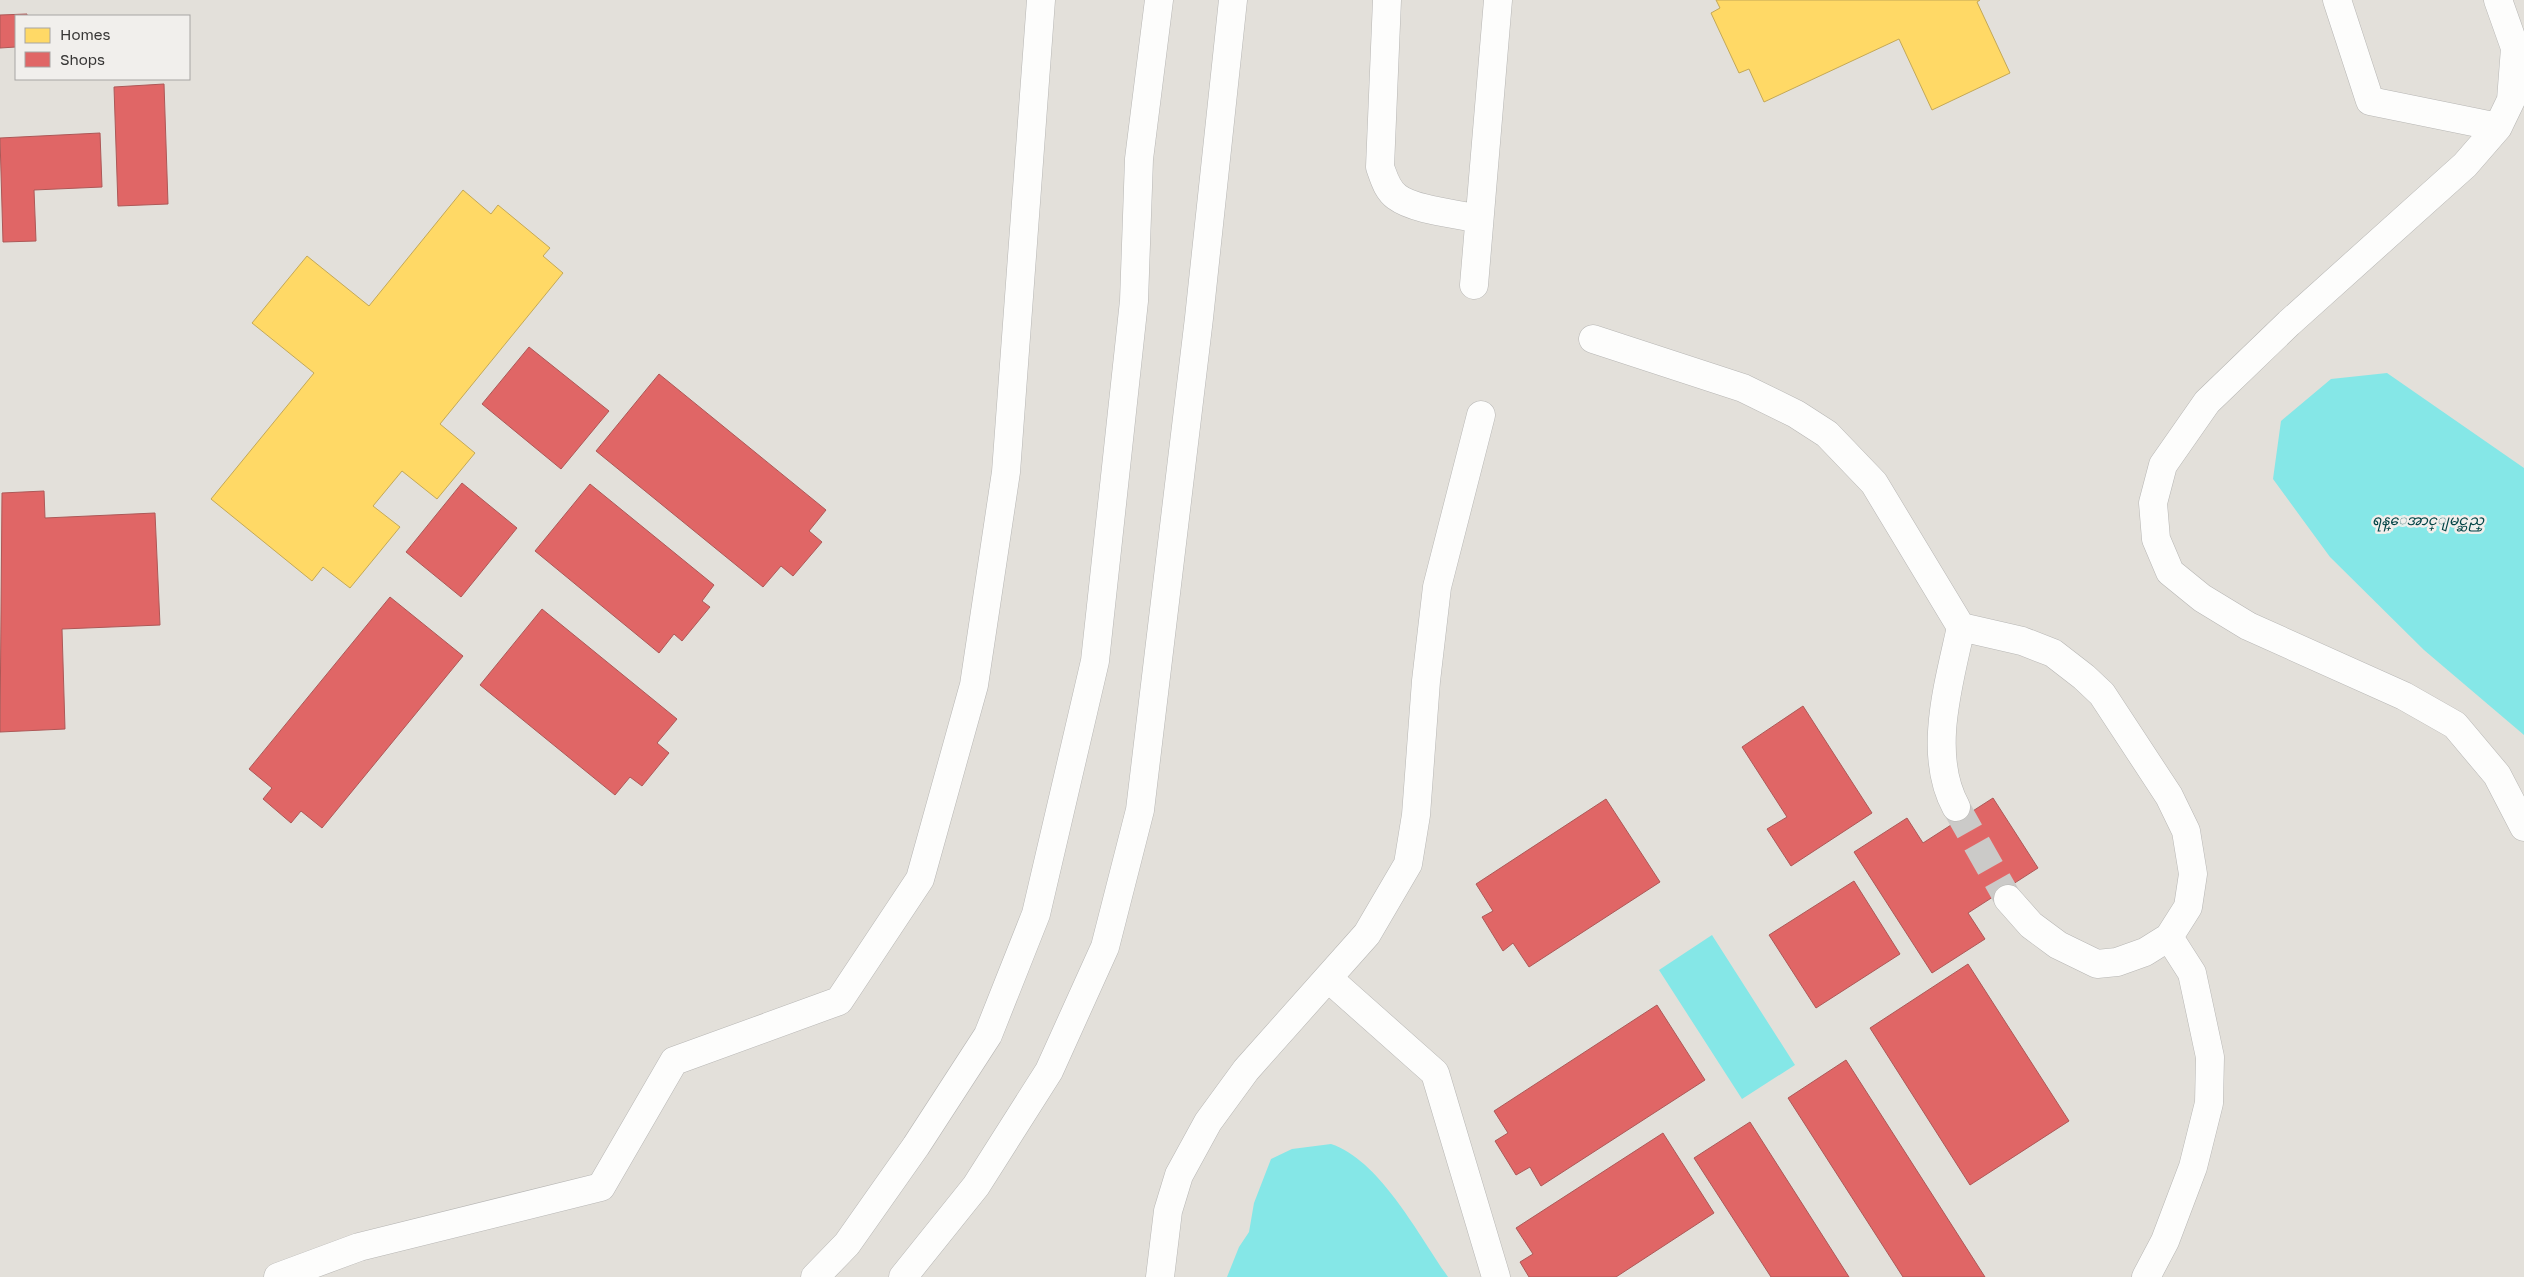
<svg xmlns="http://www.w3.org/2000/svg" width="2524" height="1277" viewBox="0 0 2524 1277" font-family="'Golos Text','Noto Sans Myanmar',sans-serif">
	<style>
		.built { fill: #e3e0da; fill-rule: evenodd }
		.water { fill: #85e7e7 }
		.homes { fill: #ffd966; stroke: #c3a857 }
		.shops { fill: #e06666; stroke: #ad5857 }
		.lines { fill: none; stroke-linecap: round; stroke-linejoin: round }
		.minor-tunnel { stroke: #cbcac8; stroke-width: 28; stroke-dasharray: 28 14; stroke-linecap: butt }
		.minor-casing { stroke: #b7b6b4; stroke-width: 29 }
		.major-casing { stroke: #b7b6b4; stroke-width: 29 }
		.minor { stroke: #fdfdfc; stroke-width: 28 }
		.major { stroke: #fdfdfc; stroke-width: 28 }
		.labels { text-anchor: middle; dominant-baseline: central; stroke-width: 5; stroke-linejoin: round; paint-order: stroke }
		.water-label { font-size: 14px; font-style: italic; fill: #004345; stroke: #f1efec }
	</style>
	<rect width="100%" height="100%" fill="#f0efed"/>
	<path class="built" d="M0 0H2524V1277H0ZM16 16H189V79H16Z"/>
	<path class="water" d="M2387 373 2524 468V735L2424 650 2330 557 2273 479 2281 421 2331 379Z
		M1712 935 1795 1065 1742 1099 1659 970Z
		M1331 1144C1380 1160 1419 1236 1448 1277H1227L1239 1247 1249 1232 1254 1203 1271 1159 1292 1149Z"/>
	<path class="homes" d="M1716 0H1980L1977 2 2010 73 1932 110 1899 39 1764 102 1749 69 1739 73 1711 13 1720 8Z
		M463 190 491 214 498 205 550 248 543 256 563 273 440 424 475 453 437 499 402 471 373 506 400 527 350 588 323 567 312 581 211 499 314 373 252 323 307 256 369 306Z"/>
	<path class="shops" d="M27 14V16H16V47L0 48V15Z
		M164 84 168 204 118 206 114 87Z
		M100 133 102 187 34 190 36 241 3 242 0 138Z
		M529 347 609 411 561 469 482 404Z
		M659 374 826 510 809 531 822 542 793 576 781 566 763 587 596 451Z
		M462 483 517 528 461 597 406 552Z
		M590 484 714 585 702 601 710 607 682 641 674 634 659 653 535 551Z
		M44 491 45 518 155 513 160 625 62 629 65 729 0 732 2 493Z
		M390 597 463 656 322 828 301 811 291 823 263 799 272 788 249 769Z
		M542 609 677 719 657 743 669 753 642 786 630 777 615 795 480 685Z
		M1803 706 1872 813 1791 866 1767 829 1787 817 1742 747Z
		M1993 798 2038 868 1968 913 1985 939 1932 973 1854 852 1907 818 1923 843Z
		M1606 799 1660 882 1529 967 1513 943 1503 951 1482 917 1493 911 1476 884Z
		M1854 881 1900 954 1816 1008 1769 935Z
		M1968 964 2069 1121 1970 1185 1870 1028Z
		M1657 1005 1705 1080 1541 1186 1530 1167 1516 1175 1495 1141 1508 1133 1494 1111Z
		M1846 1060 1985 1277H1903L1788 1098Z
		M1750 1122 1849 1277H1771L1694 1158Z
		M1663 1133 1714 1213 1616 1277H1529L1520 1262 1533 1254 1516 1228Z"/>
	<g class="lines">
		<path class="minor-tunnel" d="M1956 807 2008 899"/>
		<g class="minor-casing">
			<path id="minor" d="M1387 0 1380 167C1384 178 1387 190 1397 197 1414 210 1458 214 1479 219
				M2337 0 2370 101 2498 127
				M2498 0 2515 48 2511 100 2498 127 2465 165 2289 323 2207 402 2163 465 2153 503 2156 539 2170 572 2202 598 2248 626 2404 696 2455 725 2497 775 2524 827
				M1474 285 1498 0
				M1593 339 1743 388 1796 414 1827 434 1874 483 1961 627C1949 683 1927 754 1956 807
				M1961 627 2022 641 2053 653 2084 677 2102 694 2169 796 2186 831 2193 874 2188 907 2169 937 2145 952 2117 962 2097 964 2058 945 2031 925 2008 899
				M1328 978 1435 1073 1496 1277
				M278 1277 359 1247 601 1187 674 1061 839 1001 920 879 974 685 1006 472 1041 0
				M1160 1277 1168 1211 1179 1175 1208 1122 1246 1070 1367 934 1408 864 1416 815 1426 681 1437 587 1481 415
				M2146 1277 2165 1241 2193 1167 2209 1103 2210 1057 2192 973 2169 937"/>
		</g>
		<g class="major-casing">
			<path id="major" d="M815 1277 847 1244 916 1146 988 1035 1036 914 1095 661 1134 301 1139 159 1159 0
				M903 1277 976 1186 1049 1071 1105 947 1140 810 1199 318 1233 0"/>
		</g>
		<use href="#minor" class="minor"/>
		<use href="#major" class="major"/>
	</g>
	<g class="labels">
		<g class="water-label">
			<text x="2428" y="519">ရန္ေအာင္ျမင္ဆည္</text>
		</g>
	</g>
	<rect x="15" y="15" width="175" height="65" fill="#f1efec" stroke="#a7a5a3"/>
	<rect x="25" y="28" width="25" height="15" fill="#ffd966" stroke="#a7a5a3"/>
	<text x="60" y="40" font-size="15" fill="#373635">Homes</text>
	<rect x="25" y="52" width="25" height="15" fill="#e06666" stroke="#a7a5a3"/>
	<text x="60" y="65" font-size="15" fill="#373635">Shops</text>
</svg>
